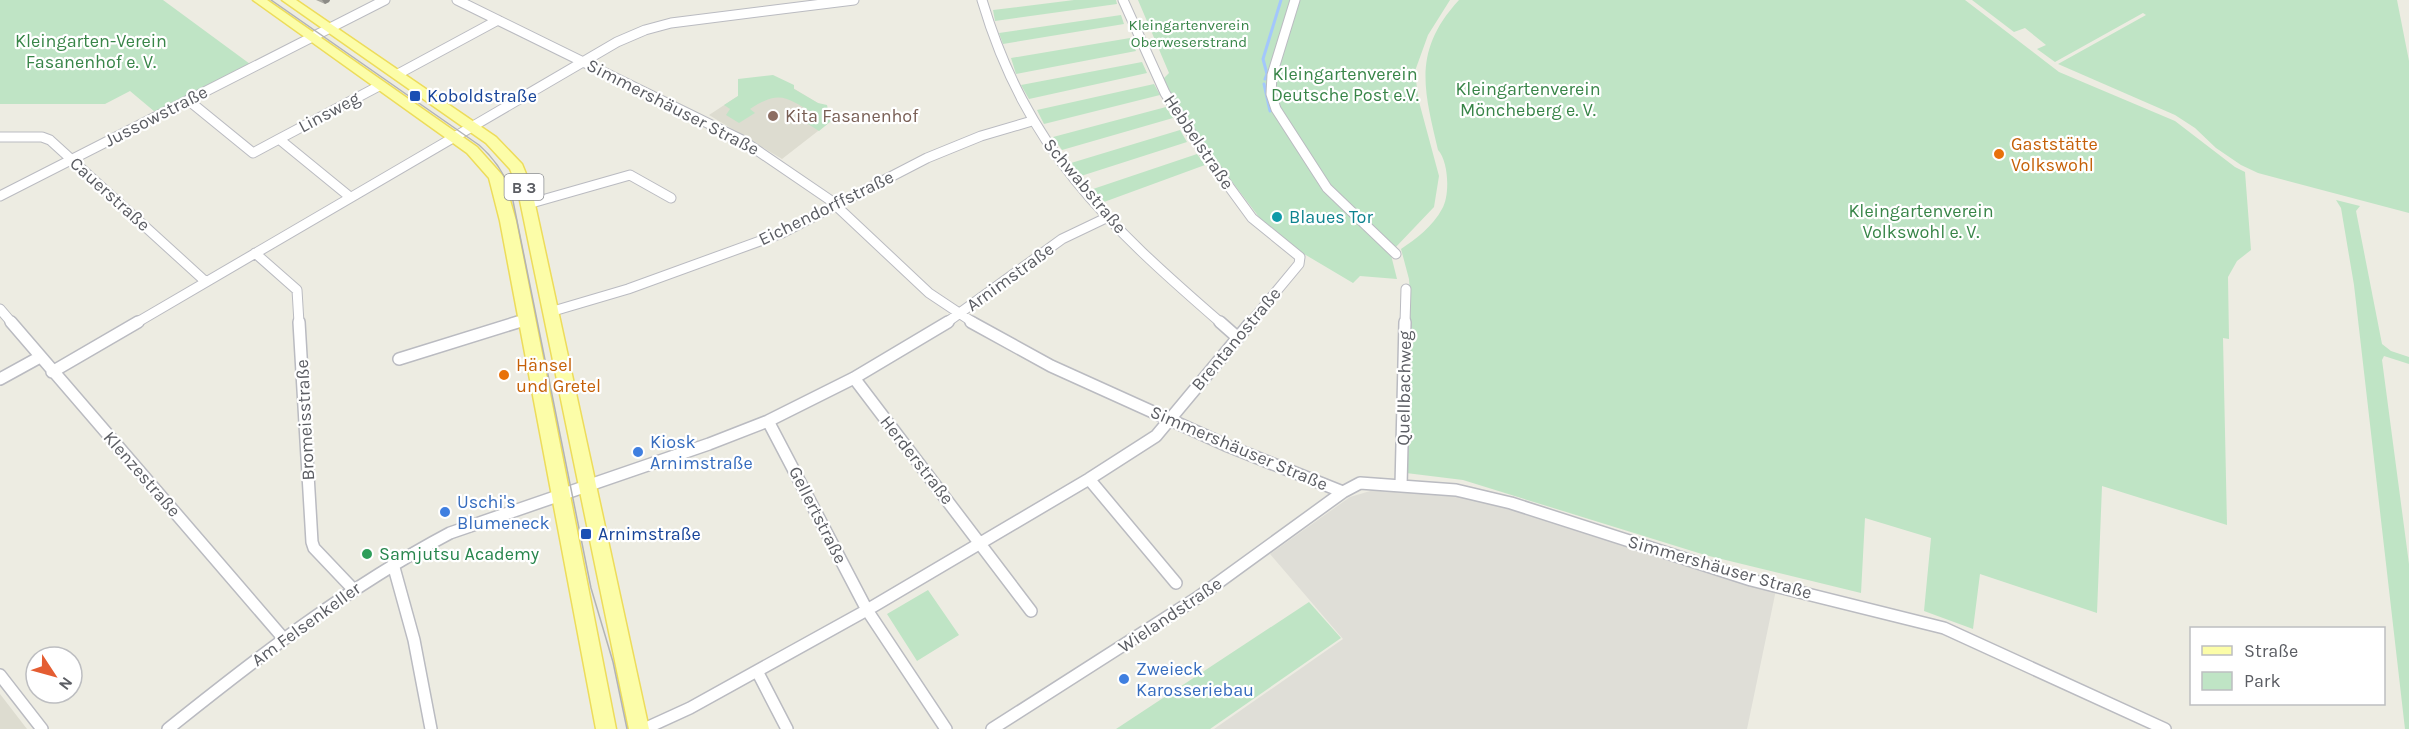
<svg xmlns="http://www.w3.org/2000/svg" width="2409" height="729" viewBox="0 0 2409 729" font-family="Karla,sans-serif">
	<style>
		.industrial { fill: #dfded7 }
		.education { fill: #dddcd0 }
		.green { fill: #bfe4c5 }
		.lines { fill: none; stroke-linecap: round; stroke-linejoin: round }
		.stream { stroke: #a3c7fc; stroke-width: 3 }
		.street-far1-casing { stroke: #babbc1; stroke-width: 11 }
		.street-casing { stroke: #babbc1; stroke-width: 14 }
		.primary-casing { stroke: #eddc5b; stroke-width: 3 }
		.street-far1 { stroke: #fff; stroke-width: 9 }
		.street { stroke: #fff; stroke-width: 11 }
		.primary { fill: #fcfda8; fill-rule: evenodd }
		.tram { stroke: #b3b4b4; stroke-width: 1.5 }
		.wall { fill: #acaba4 }
		.shaded-wall { fill: #8c8b86 }
		.transit-dot { fill: #1a4fb4; stroke: #fff; stroke-width: 2 }
		.education-dot { fill: #8d6e63; stroke: #fff; stroke-width: 2 }
		.food-dot { fill: #e8710a; stroke: #fff; stroke-width: 2 }
		.culture-dot { fill: #0f9aa8; stroke: #fff; stroke-width: 2 }
		.shop-dot { fill: #3f7fe0; stroke: #fff; stroke-width: 2 }
		.leisure-dot { fill: #2e9e5b; stroke: #fff; stroke-width: 2 }
		.labels { text-anchor: middle; dominant-baseline: central; stroke-width: 4.5; stroke-linejoin: round; paint-order: stroke }
		.far-park-label { font-size: 15px; fill: #388548; stroke: #fff }
		.shield { fill: #fff; stroke: #8c8e92; stroke-width: 1.5 }
		.shield-label { font-size: 16px; font-weight: bold; fill: #5b5d63 }
		.park-label { font-size: 18px; fill: #388548; stroke: #fff }
		.transit-label { font-size: 18px; fill: #164399; stroke: #fff; text-anchor: start }
		.street-label { font-size: 18px; fill: #5b5d63; stroke: #fff }
		.education-label { font-size: 18px; fill: #785e54; stroke: #fff; text-anchor: start }
		.food-label { font-size: 18px; fill: #c56008; stroke: #fff; text-anchor: start }
		.culture-label { font-size: 18px; fill: #0d838f; stroke: #fff; text-anchor: start }
		.shop-label { font-size: 18px; fill: #366cbe; stroke: #fff; text-anchor: start }
		.leisure-label { font-size: 18px; fill: #27864d; stroke: #fff; text-anchor: start }
	</style>
	<rect width="100%" height="100%" fill="#edece2"/>
	<path class="industrial" d="M1377 489 1429 491 1492 502 1776 590 1747 729H1214L1343 639 1270 554 1350 497Z"/>
	<path class="education" d="M738 79 793 88 826 108 836 117 782 159 709 115 738 96Z
		M0 694 27 729H0Z"/>
	<path class="green" d="M0 0H163L250 64 155 112 130 91 105 104H0Z
		M1074 0H1116L1117 4 995 21 993 10Z
		M1138 0H1291L1268 84 1323 189 1390 251 1397 279 1360 276 1353 283 1294 248 1262 221 1217 162 1162 80 1169 73Z
		M1298 0H1450L1428 35 1415 71 1418 98 1439 176 1434 207 1394 249 1327 185 1279 113 1274 90 1276 66Z
		M1459 0H1965L2059 72 2175 121 2235 167 2245 172 2251 250 2237 261 2228 277 2229 339 2223 338 2227 525 2102 486 2097 613 1980 574 1973 629 1924 611 1931 538 1865 518 1861 593 1705 555 1463 480 1406 473 1410 293 1409 279 1401 249C1416 239 1433 226 1442 209 1450 196 1449 162 1438 150 1424 90 1412 51 1459 0Z
		M1972 0H2397L2409 61V213L2258 173 2241 165 2216 148 2195 128 2175 115 2058 64 2146 15 2143 13 2055 62 2037 49 2046 45 2025 28 2014 32Z
		M1121 15 1124 24 1003 44 999 33Z
		M1130 38 1136 51 1016 74 1011 58Z
		M1142 62 1147 73 1029 99 1021 85Z
		M773 75 794 85V89L818 103 827 105 828 110 836 117 819 131 805 122 815 114C786 98 781 89 750 109L755 113 739 123 726 115 730 109 724 105 738 96V79Z
		M1154 84 1160 95 1044 124 1037 110Z
		M1166 107 1173 118 1062 150 1053 137Z
		M1180 130 1187 142 1081 176 1071 163Z
		M1197 154 1205 165 1104 202 1093 189Z
		M2336 200 2360 206 2356 211 2382 344 2391 351 2409 357V364L2384 356 2382 360 2409 564V729H2405L2354 285 2341 208Z
		M928 590 959 635 917 661 887 614Z
		M1309 602 1341 638 1210 729H1116Z"/>
	<g class="lines">
		<path class="stream" d="M1265 79 1267 74 1263 59 1281 0
			M1264 84 1270 111"/>
		<g class="street-far1-casing">
			<path id="street-far1" d="M457 0 742 140 830 200 929 293 974 323
				M982 0C1026 149 1108 225 1221 323
				M1123 0 1165 93 1203 151 1252 218 1300 257 1299 264 1250 323
				M1295 0 1272 75 1271 94 1276 109 1327 188 1396 254
				M398 74 498 20
				M188 100 253 153 279 139 350 197
				M0 137H42L50 140 206 282
				M279 139 379 86
				M0 196 385 0
				M528 204 630 175 671 198
				M255 253 297 290 299 323
				M0 309 12 323
				M550 312 628 289 782 233 927 158 981 136 1032 121
				M136 323 617 42 645 30 671 23 854 0
				M513 323 527 319
				M946 323 1062 239 1106 218
				M1405 323 1406 289"/>
		</g>
		<g class="street-casing">
			<path id="street" d="M11 322 284 639
				M299 322 312 542 314 548 353 589
				M971 322 1051 366 1228 446 1343 492
				M1220 322 1237 337
				M399 359 518 322
				M52 372 138 322
				M854 378 1031 611
				M0 379 40 357
				M768 421 867 610 946 729
				M1089 479 1176 583
				M1401 486 1405 322
				M393 564 414 640 431 729
				M757 671 787 729
				M0 675 42 729
				M168 729C258 657 348 587 450 533L709 444 768 421 854 378 948 322
				M644 729 690 708 867 610 1089 479 1156 436 1251 322
				M992 729 1197 598 1343 492 1360 483 1456 490 1511 503 1751 580 1944 628 2165 729"/>
		</g>
		<g class="primary-casing">
			<path id="primary" d="M253 0H267L477 147 503 176 516 221 616 729H596L500 221 489 178 467 153Z
				M282 0H296L496 137 522 164 531 186 649 729H629L517 186 510 169 486 143Z"/>
		</g>
		<use href="#street-far1" class="street-far1"/>
		<use href="#street" class="street"/>
		<use href="#primary" class="primary"/>
		<path class="tram" d="M271 0 479 145C495 159 506 175 512 196L591 588 613 662 627 729"/>
	</g>
	<path class="wall" d="M316 0H330L329 2 325 4Z"/>
	<path class="shaded-wall" d="M322 0H330L329 2 325 4Z"/>
	<g class="transit-dot">
		<rect x="409" y="90" width="12" height="12" rx="3"/>
		<rect x="580" y="528" width="12" height="12" rx="3"/>
	</g>
	<circle class="education-dot" cx="773" cy="116" r="6"/>
	<g class="food-dot">
		<circle cx="1999" cy="154" r="6"/>
		<circle cx="504" cy="375" r="6"/>
	</g>
	<circle class="culture-dot" cx="1277" cy="217" r="6"/>
	<g class="shop-dot">
		<circle cx="638" cy="452" r="6"/>
		<circle cx="445" cy="512" r="6"/>
		<circle cx="1124" cy="679" r="6"/>
	</g>
	<circle class="leisure-dot" cx="367" cy="554" r="6"/>
	<g class="labels">
		<g class="far-park-label">
			<text x="1189" y="25">Kleingartenverein<tspan x="1189" dy="17">Oberweserstrand</tspan></text>
		</g>
		<rect class="shield" x="504.5" y="174" width="39" height="26" rx="4.5"/>
		<g class="shield-label">
			<text x="524" y="187">B 3</text>
		</g>
		<g class="park-label">
			<text x="91" y="41">Kleingarten-Verein<tspan x="91" dy="21">Fasanenhof e. V.</tspan></text>
			<text x="1345" y="74">Kleingartenverein<tspan x="1345" dy="21">Deutsche Post e.V.</tspan></text>
			<text x="1528" y="89">Kleingartenverein<tspan x="1528" dy="21">Möncheberg e. V.</tspan></text>
			<text x="1921" y="211">Kleingartenverein<tspan x="1921" dy="21">Volkswohl e. V.</tspan></text>
		</g>
		<g class="transit-label">
			<text x="427" y="96">Koboldstraße</text>
			<text x="598" y="534">Arnimstraße</text>
		</g>
		<g class="street-label">
			<text transform="translate(673 107) rotate(27)">Simmershäuser Straße</text>
			<text transform="translate(329 112) rotate(-28)">Linsweg</text>
			<text transform="translate(156 116) rotate(-27)">Jussowstraße</text>
			<text transform="translate(1199 142) rotate(56)">Hebbelstraße</text>
			<text transform="translate(1085 186) rotate(50)">Schwabstraße</text>
			<text transform="translate(110 194) rotate(42)">Cauerstraße</text>
			<text transform="translate(826 208) rotate(-26)">Eichendorffstraße</text>
			<text transform="translate(1010 277) rotate(-36)">Arnimstraße</text>
			<text transform="translate(1236 339) rotate(-50)">Brentanostraße</text>
			<text transform="translate(1404 388) rotate(-89)">Quellbachweg</text>
			<text transform="translate(305 420) rotate(-93)">Bromeisstraße</text>
			<text transform="translate(1239 448) rotate(23)">Simmershäuser Straße</text>
			<text transform="translate(917 460) rotate(52)">Herderstraße</text>
			<text transform="translate(142 474) rotate(49)">Klenzestraße</text>
			<text transform="translate(818 515) rotate(63)">Gellertstraße</text>
			<text transform="translate(1720 567) rotate(16)">Simmershäuser Straße</text>
			<text transform="translate(1170 615) rotate(-34)">Wielandstraße</text>
			<text transform="translate(306 624) rotate(-36)">Am Felsenkeller</text>
		</g>
		<g class="education-label">
			<text x="785" y="116">Kita Fasanenhof</text>
		</g>
		<g class="food-label">
			<text x="2011" y="144">Gaststätte<tspan x="2011" dy="21">Volkswohl</tspan></text>
			<text x="516" y="365">Hänsel<tspan x="516" dy="21">und Gretel</tspan></text>
		</g>
		<g class="culture-label">
			<text x="1289" y="217">Blaues Tor</text>
		</g>
		<g class="shop-label">
			<text x="650" y="442">Kiosk<tspan x="650" dy="21">Arnimstraße</tspan></text>
			<text x="457" y="502">Uschi's<tspan x="457" dy="21">Blumeneck</tspan></text>
			<text x="1136" y="669">Zweieck<tspan x="1136" dy="21">Karosseriebau</tspan></text>
		</g>
		<g class="leisure-label">
			<text x="379" y="554">Samjutsu Academy</text>
		</g>
	</g>
	<rect x="2190" y="627" width="195" height="78" fill="#ffffff" stroke="#bdbec1" stroke-width="1.5"/>
	<rect x="2202" y="646" width="30" height="9" fill="#fcfda8" stroke="#bdbec1" stroke-width="1.5"/>
	<text x="2244" y="657" font-size="18" fill="#5b5d63">Straße</text>
	<rect x="2202" y="672" width="30" height="18" fill="#bfe4c5" stroke="#bdbec1" stroke-width="1.5"/>
	<text x="2244" y="687" font-size="18" fill="#5b5d63">Park</text>
	<g transform="translate(54 675) rotate(126)"><circle r="28" fill="#ffffff" stroke="#bdbec1" stroke-width="1.5"/>
	<path d="M0-4.5L10 22L0 15L-10 22Z" fill="#e45d32"/>
	<text y="-9" font-size="16" font-weight="bold" text-anchor="middle" fill="#5b5d63">N</text>
	</g>
</svg>
